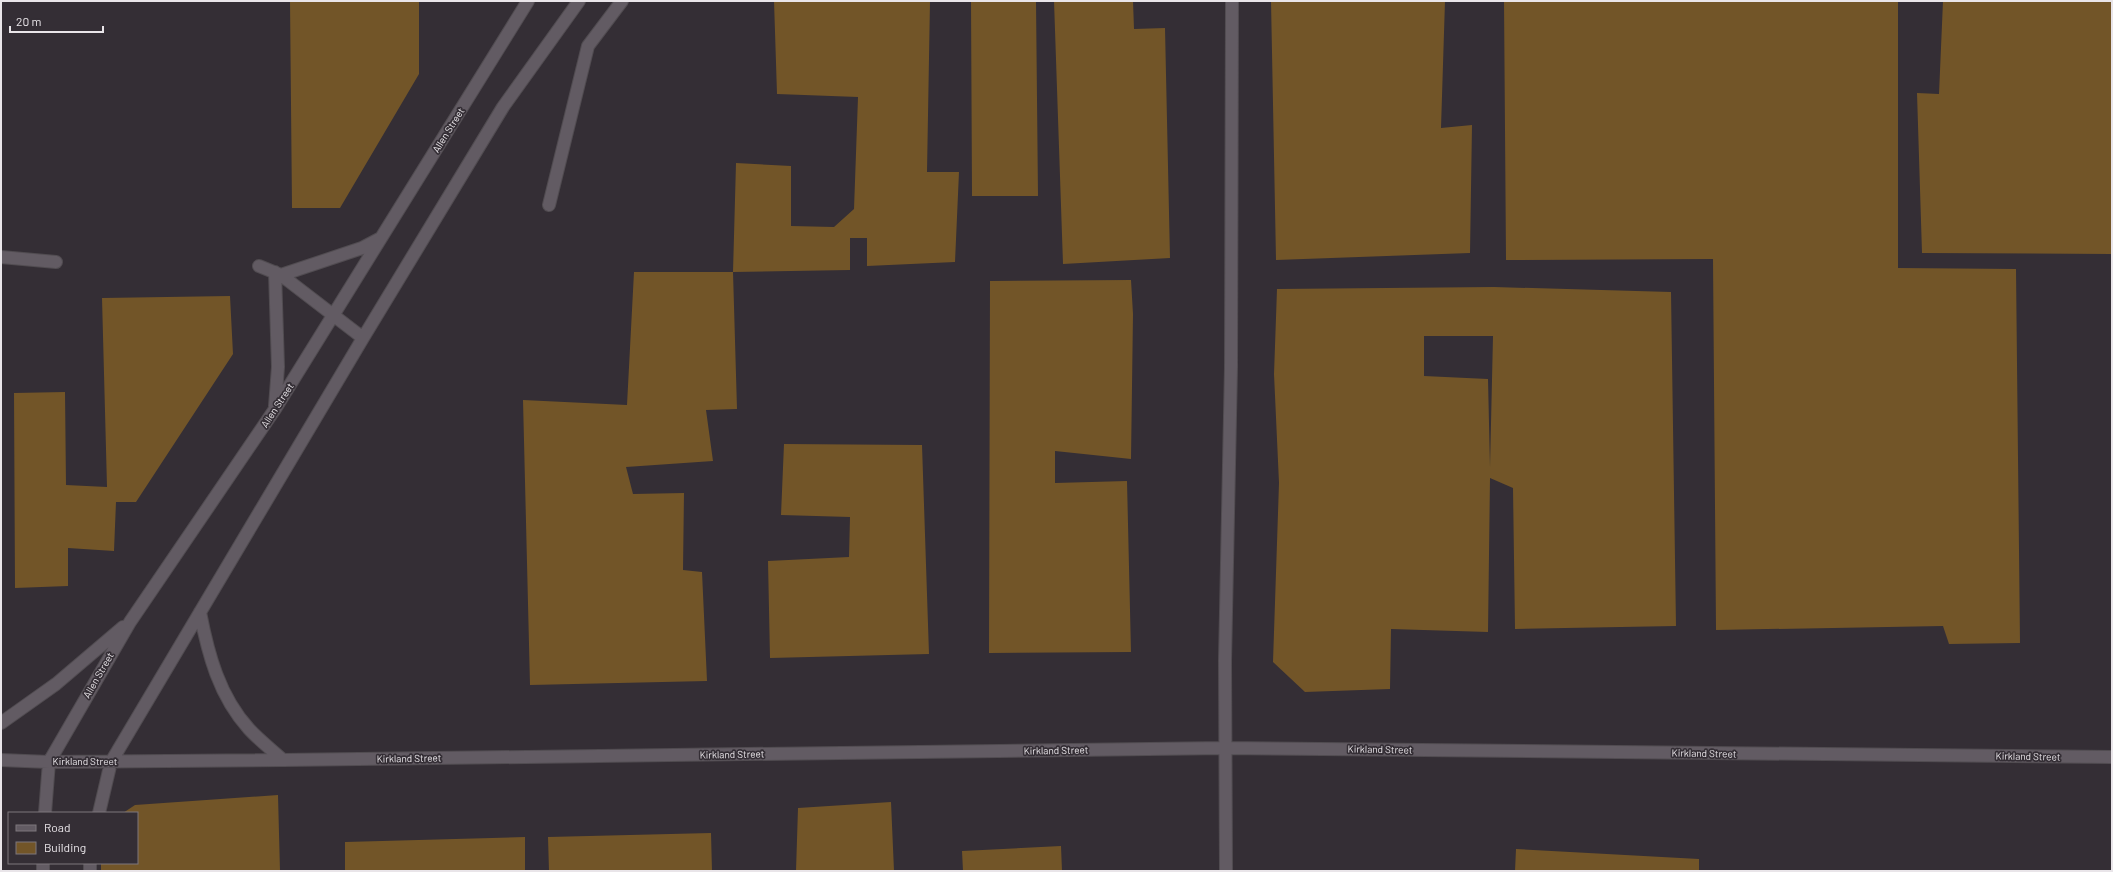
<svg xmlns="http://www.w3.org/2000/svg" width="2113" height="872" viewBox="0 0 2113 872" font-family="Barlow,sans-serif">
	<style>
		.building { fill: #725528; fill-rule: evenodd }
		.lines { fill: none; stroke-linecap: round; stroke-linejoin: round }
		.minor-casing { stroke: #514c51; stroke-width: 14 }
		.minor { stroke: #625b63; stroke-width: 12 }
		.labels { text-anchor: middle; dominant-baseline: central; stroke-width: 3.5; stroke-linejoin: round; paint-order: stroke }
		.street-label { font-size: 10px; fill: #e9e5e9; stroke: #342e35 }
	</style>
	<rect width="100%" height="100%" fill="#342e35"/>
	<path class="building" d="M290 1H419V74L340 208H292Z
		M774 1H930L927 172H959L955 262 867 266V238H850V270L733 272 737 409 706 410 713 461 626 467 633 494 684 493 683 570 702 572 707 681 530 685 523 400 627 405 634 272H733L736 163 791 166V226L834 227 854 209 858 97 777 94Z
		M971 1H1036L1038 196H972Z
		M1054 1H1133L1134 29 1165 28 1170 258 1063 264Z
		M1271 1H1445L1441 128 1472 125 1470 253 1276 260Z
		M1504 1H1898V268L2016 269 2020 643 1949 644 1943 626 1716 630 1713 259 1506 260Z
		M1943 1H2112V254L1922 253 1917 93 1939 94Z
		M1131 280 1133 314 1131 459 1055 451V483L1127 481 1131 652 989 653 990 281Z
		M1494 287 1671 292 1676 626 1515 629 1513 488 1490 478 1488 632 1391 629 1390 689 1305 692 1273 662 1279 483 1274 374 1277 289ZM1424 336H1493L1490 467 1488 379 1424 376Z
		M230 296 233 354 136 502H116L114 551 68 548V586L15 588 14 393 65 392 66 485 107 487 102 298Z
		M784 444 922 445 929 654 770 658 768 561 849 557 850 517 781 515Z
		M278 795 280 871H101V863H137V813H123L135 805Z
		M891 802 894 871H796L798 808Z
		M711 833 712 871H549L548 837Z
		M525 837V871H345V842Z
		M1061 846 1062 871H963L962 851Z
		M1516 849 1699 859V871H1515Z"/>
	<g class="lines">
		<g class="minor-casing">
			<path id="minor" d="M549 205 588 46 622 1
				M1 257 56 262
				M259 266 281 275 363 338
				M275 272 278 367 275 406
				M281 275 362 248 379 239
				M200 612C208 654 219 696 249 729 259 740 272 750 283 760
				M1 723 56 684 123 627
				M1 760 49 762 283 760 1224 748 2112 757
				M45 813 49 762 130 622 275 409 528 1
				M99 813 111 762 363 338 503 107 579 1
				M43 863V871
				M90 871V863
				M1226 871 1225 661 1231 367 1232 1"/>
		</g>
		<use href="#minor" class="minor"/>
	</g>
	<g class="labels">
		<g class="street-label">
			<text transform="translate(448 130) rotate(-58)">Allen Street</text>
			<text transform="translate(277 405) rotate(-57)">Allen Street</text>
			<text transform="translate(98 675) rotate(-60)">Allen Street</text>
			<text transform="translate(1380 749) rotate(1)">Kirkland Street</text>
			<text transform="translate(1056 750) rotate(-1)">Kirkland Street</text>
			<text transform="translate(1704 753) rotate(1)">Kirkland Street</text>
			<text transform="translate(732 754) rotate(-1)">Kirkland Street</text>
			<text transform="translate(2028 756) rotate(1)">Kirkland Street</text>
			<text transform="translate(409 758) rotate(-1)">Kirkland Street</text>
			<text x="85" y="761">Kirkland Street</text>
		</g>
	</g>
	<rect width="2113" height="872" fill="none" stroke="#e9e5e9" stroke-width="4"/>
	<rect x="8" y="812" width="130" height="52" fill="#342e35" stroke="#7c777d"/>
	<rect x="16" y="825" width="20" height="6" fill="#625b63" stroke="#7c777d"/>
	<text x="44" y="832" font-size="12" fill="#e9e5e9">Road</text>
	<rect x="16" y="842" width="20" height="12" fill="#725528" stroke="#7c777d"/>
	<text x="44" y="852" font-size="12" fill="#e9e5e9">Building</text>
	<path d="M10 26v6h93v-6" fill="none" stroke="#e9e5e9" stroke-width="2"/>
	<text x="16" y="26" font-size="12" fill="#e9e5e9" stroke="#342e35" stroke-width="3" paint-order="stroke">20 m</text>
</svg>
